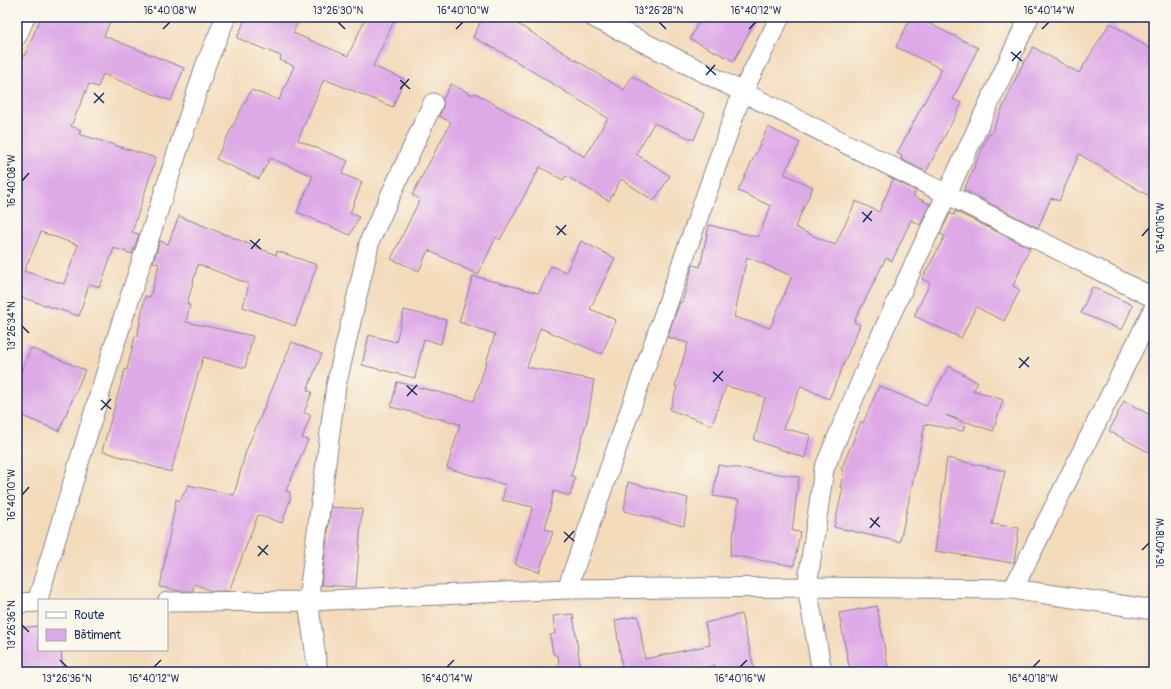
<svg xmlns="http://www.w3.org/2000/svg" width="1171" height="689" viewBox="0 0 1171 689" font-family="Pangolin,sans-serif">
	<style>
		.building { fill: #dea9e7; fill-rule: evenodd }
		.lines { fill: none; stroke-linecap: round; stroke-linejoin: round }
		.street-casing { stroke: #87848c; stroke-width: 21 }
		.street { stroke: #fff; stroke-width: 19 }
		.ticks { fill: none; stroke: #1b2f5e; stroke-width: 1.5 }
		.neatline { fill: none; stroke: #1b2f5e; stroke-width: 1.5 }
		.ticks-label { font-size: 10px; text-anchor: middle; fill: #1b2f5e }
	</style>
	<rect width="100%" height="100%" fill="#fbf7ec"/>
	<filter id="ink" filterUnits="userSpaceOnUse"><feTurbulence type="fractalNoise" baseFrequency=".025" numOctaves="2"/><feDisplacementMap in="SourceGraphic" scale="8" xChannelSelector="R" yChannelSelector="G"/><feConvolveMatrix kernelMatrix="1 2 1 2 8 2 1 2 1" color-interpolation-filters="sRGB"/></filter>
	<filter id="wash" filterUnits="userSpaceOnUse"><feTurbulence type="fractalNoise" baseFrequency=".012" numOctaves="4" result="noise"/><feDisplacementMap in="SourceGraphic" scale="16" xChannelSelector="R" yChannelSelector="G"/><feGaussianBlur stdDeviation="0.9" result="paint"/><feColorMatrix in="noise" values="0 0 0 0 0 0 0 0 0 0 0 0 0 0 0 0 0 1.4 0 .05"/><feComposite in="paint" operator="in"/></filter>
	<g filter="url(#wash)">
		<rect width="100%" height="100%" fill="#f3daba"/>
		<g id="blocks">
			<path class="building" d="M41 17H112L104 36 184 68 171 101 103 74 98 87 89 84 71 126 81 130 79 134 156 158 132 232 139 234 132 254 114 248 100 287 89 284 79 316 17 296V73ZM41 232 78 245 64 284 24 271Z
				M246 17H300L293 33 348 56 366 17H396L373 66 404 79 393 107 324 79 298 140 348 161 342 174 362 182 350 213 359 217 350 235 297 212 313 176 270 158 259 179 216 159 251 90 279 100 294 66 280 60 281 56 237 38Z
				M483 17H499L511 23 513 21 624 90 632 76 669 98 705 113 694 140 654 123 636 154 670 176 654 201 621 179 609 201 566 176 563 180 540 167 500 240 496 237 478 275 428 250 419 271 391 259 420 199 412 195 451 122 439 116 443 107V99L451 84 473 95 475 93 585 157 608 118 501 52 473 37Z
				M701 17H757L734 61 690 39Z
				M911 17H916L978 48 953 99 962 103 926 172 901 159 902 156 897 153 942 69 896 47Z
				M1110 23 1154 51V199L1079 154 1059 201 1051 198 1038 228 964 190 989 133 991 134 1020 69 1033 47 1079 73Z
				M768 127 800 143 784 174 813 187 795 227 816 237 835 245 856 201 879 212 893 179 916 191 913 196 930 204 920 225 911 220 892 261 886 258 854 322 860 325 829 399 801 386 783 428 810 435 805 458 754 440 765 397 726 386 712 425 670 410 677 387 675 386 688 343 667 337 680 302H682L693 265 700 267 709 225 758 237 771 206 738 191ZM747 257 792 276 770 328 734 317Z
				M955 211 1030 248 1013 286 1020 290 1004 321 976 307 961 338 914 316 930 283 922 279 945 236 940 234 950 213 954 215Z
				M179 216 276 255 277 251 317 265 295 326 243 307 249 284 198 264 187 304 190 305 186 322 253 336 245 368 203 357 171 472 102 451 125 369 127 370 135 336 137 337 145 296 150 297 159 264 153 262 160 241 168 244Z
				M581 241 615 258 590 309 616 320 602 354 540 328 527 367 594 380 588 417 571 476 575 477 570 496 554 491 545 529 553 532 539 572 515 564 533 507 502 500 506 485 447 468 460 424 391 407 397 382 474 401 495 334 459 322 473 276 539 293 551 266 566 272Z
				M1092 287 1133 305 1122 330 1081 313Z
				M404 310 446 320 441 344 424 339 415 378 362 365 369 335 396 342Z
				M292 342 322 354 307 390 312 392 304 413 311 415 302 438 308 440 286 491 290 492V500L282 523 258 515 229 591H212L194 584 193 591H179L160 587 176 499 180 501 188 485 234 495 246 451Z
				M31 348 85 370 59 431 17 414V382Z
				M949 366 978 383 973 390 1003 400 993 431 946 415 965 424 963 431 925 424 900 542 834 527 843 488 840 487 844 471 841 470 861 422 863 423 879 386 926 406Z
				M1124 401 1154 417V455L1109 431Z
				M947 458 1005 471 992 524 1019 528 1014 563 935 551Z
				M718 465 799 477 792 531 800 532 794 566 730 555 739 500 713 496Z
				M628 482 688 498 684 526 624 511Z
				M331 507 362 509 356 587 321 585Z
				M877 606 889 672H850L839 613Z
				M573 614 581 672H560L558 656 553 654 550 635 555 634 553 616Z
				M741 614 755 672H717L715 665 683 672H623L615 620 638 616 645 659 710 645 705 623Z
				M39 626V650H61L63 672H23L19 628Z"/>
		</g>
	</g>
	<g filter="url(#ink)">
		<use href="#blocks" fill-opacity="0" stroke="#87848c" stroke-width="1"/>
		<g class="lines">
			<g class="street-casing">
				<path id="street" d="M593 17 1154 298
					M17 36 25 17
					M567 589 742 93 780 17
					M1013 589 1154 308
					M37 602 115 343 206 64 226 17
					M167 602 308 601 567 589 807 587 1013 589 1154 610
					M17 603 39 602
					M318 672 308 601 336 386 370 240 433 103
					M822 672 807 587 824 469 872 355 1029 17"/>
			</g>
			<use href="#street" class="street"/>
		</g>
	</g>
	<path class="ticks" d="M338 22 345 29M659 22 666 29M163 29 170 22M456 29 463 22M749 29 756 22M1042 29 1049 22M1011 52 1022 61M1012 61 1021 51M706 66 716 75M706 75 715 65M400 80 410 89M400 89 409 79M94 93 104 103M94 103 104 93M22 181 29 173M862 212 872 221M863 222 872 211M556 226 566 235M557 235 566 225M1142 236 1149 228M250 240 261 249M251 249 260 239M22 326 29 333M1019 358 1029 367M1019 368 1029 357M713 372 723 381M713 382 723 371M407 386 417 395M407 396 417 385M101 400 111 409M101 410 111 399M22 495 29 487M870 518 880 527M870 528 879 517M564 532 574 541M564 542 574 531M258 546 268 555M1142 550 1149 543M258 556 268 545M22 625 29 632M60 660 67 667M154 667 161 660M447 667 454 660M740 667 747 660M1033 667 1040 660"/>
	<rect width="1171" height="689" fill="none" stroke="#fbf7ec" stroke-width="44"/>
	<rect x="38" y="599" width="130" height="52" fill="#fbf7ec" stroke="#a1a7b3"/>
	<rect x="46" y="612" width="20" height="6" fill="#ffffff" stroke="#a1a7b3"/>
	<text x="74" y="619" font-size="12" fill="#1b2f5e">Route</text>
	<rect x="46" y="629" width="20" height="12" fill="#dea9e7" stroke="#a1a7b3"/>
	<text x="74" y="639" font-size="12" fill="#1b2f5e">Bâtiment</text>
	<rect x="22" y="22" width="1127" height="645" class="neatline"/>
	<g class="ticks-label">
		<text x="170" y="14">16°40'08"W</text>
		<text x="338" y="14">13°26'30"N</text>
		<text x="463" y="14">16°40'10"W</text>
		<text x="659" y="14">13°26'28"N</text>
		<text x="756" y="14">16°40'12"W</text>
		<text x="1049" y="14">16°40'14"W</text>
		<text transform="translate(11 181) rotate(-90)" y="4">16°40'08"W</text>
		<text transform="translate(1160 228) rotate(-90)" y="4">16°40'16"W</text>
		<text transform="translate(11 326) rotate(-90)" y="4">13°26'34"N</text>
		<text transform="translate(11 495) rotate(-90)" y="4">16°40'10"W</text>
		<text transform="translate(1160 543) rotate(-90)" y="4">16°40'18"W</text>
		<text transform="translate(11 625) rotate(-90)" y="4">13°26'36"N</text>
		<text x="67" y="682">13°26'36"N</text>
		<text x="154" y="682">16°40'12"W</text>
		<text x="447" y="682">16°40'14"W</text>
		<text x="740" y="682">16°40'16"W</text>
		<text x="1033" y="682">16°40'18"W</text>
	</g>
</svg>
